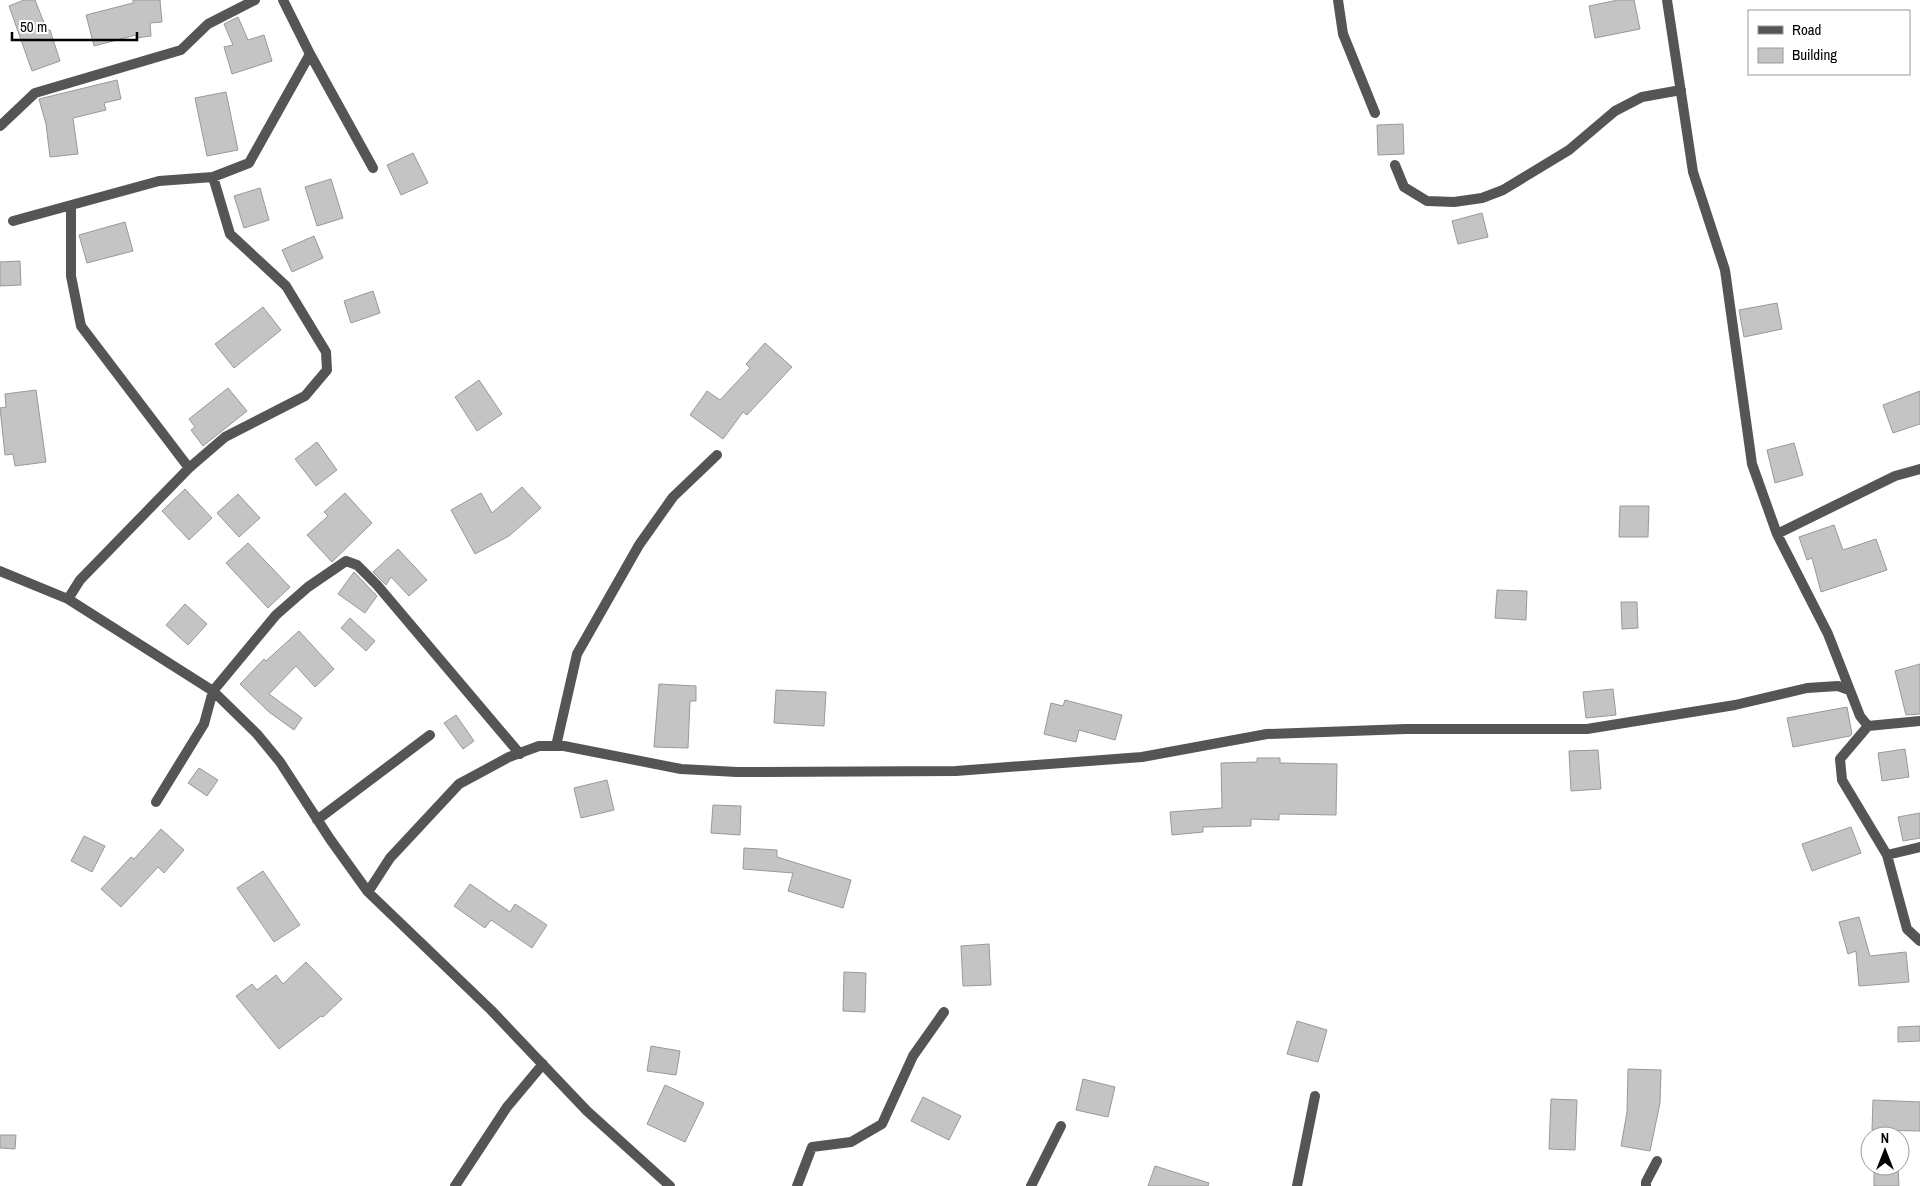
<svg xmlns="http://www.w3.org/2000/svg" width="1920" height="1186" viewBox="0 0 1920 1186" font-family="'Archivo Narrow',sans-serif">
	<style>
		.building { fill: #c4c4c4; stroke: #999 }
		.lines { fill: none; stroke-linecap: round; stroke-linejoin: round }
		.street { stroke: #555; stroke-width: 10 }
	</style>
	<rect width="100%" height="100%" fill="#fff"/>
	<path class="building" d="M24 0H35L47 30H50L60 61 32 71 9 6Z
		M133 0H160L162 22 150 23 151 36 136 38V35L94 46 86 15 133 3Z
		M1618 0H1634L1640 29 1595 38 1589 6Z
		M238 17 248 40 264 35 272 61 232 74 224 47 233 45 224 24Z
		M117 80 121 99 104 103 106 110 73 118 78 154 50 157 46 124 39 99Z
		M226 92 238 150 207 156 195 98Z
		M1403 124 1404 154 1378 155 1377 125Z
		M413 153 428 183 401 195 387 165Z
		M331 179 343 218 317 226 305 187Z
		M260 188 269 220 244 228 234 196Z
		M1482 213 1488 237 1458 244 1452 221Z
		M125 222 133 251 87 263 79 235Z
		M314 236 323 258 292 272 282 250Z
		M20 261 21 285 0 286V262Z
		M373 291 380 313 351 323 344 301Z
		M1777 303 1782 329 1744 337 1739 310Z
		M263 307 281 330 234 368 215 344Z
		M765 343 792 367 747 415 743 412 723 439 690 415 707 391 720 400 750 368 746 364Z
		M479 380 502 414 477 431 455 397Z
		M228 388 247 411 203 446 191 430 195 427 189 419Z
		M36 390 46 462 15 466 13 454 5 455 0 408 6 407 5 394Z
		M1920 391V424L1893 433 1883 405Z
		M317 442 337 470 316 486 295 459Z
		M1794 443 1803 475 1775 483 1767 450Z
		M522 487 541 508 509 536 475 554 451 510 481 493 492 513Z
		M185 489 212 518 189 540 162 511Z
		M345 493 372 523 332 562 307 535 328 516 324 512Z
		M238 494 260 518 239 537 217 513Z
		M1620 506H1649L1648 537H1619Z
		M1834 525 1843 550 1876 539 1887 570 1821 592 1812 558 1807 560 1799 537Z
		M248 543 290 587 268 608 226 563Z
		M398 549 427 580 409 596 391 577 386 585 373 572Z
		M354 572 377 596 365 613 338 594Z
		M1497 590 1527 591 1526 620 1495 618Z
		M1621 602H1637L1638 628 1622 629Z
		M185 604 207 624 188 645 166 625Z
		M350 618 375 641 366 651 341 628Z
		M299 631 334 669 315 687 296 666 269 694 302 718 294 730 269 712 240 684 264 659 266 661Z
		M1920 664V714L1906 715 1895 671Z
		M659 684 696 686V701H690L688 748 654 747Z
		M1613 689 1616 715 1586 718 1583 692Z
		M776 690 826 692 824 726 774 723Z
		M1065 700 1122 715 1115 740 1079 730 1076 742 1044 734 1051 703 1063 706Z
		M1847 707 1852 734 1850 736 1793 747 1787 718Z
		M456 715 474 741 463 749 444 723Z
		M1905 749 1909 777 1882 781 1878 753Z
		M1598 750 1601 789 1571 791 1569 751Z
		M1257 758H1280V763L1337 764 1336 815 1279 814V820L1251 819V826L1203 827V832L1172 835 1170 812 1222 808 1221 763 1257 762Z
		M199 768 218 780 207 796 188 783Z
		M607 780 614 810 581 818 574 788Z
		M713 805 741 806 740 835 711 833Z
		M1920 813V838L1903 841 1898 817Z
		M1851 827 1861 853 1812 871 1802 844Z
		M161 829 184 850 164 873 158 867 121 907 101 889 131 857 134 859Z
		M84 836 105 846 92 872 71 861Z
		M744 848 777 850V857L851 880 843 908 788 891 793 873 743 869Z
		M263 871 300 925 274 942 237 888Z
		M470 884 510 912 515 904 547 925 532 948 491 920 485 928 454 906Z
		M1859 917 1870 956 1906 952 1909 982 1859 986 1856 951 1848 954 1839 922Z
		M989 944 991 985 963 986 961 946Z
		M306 962 342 999 323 1017 321 1016 279 1049 236 996 252 984 257 990 276 975 283 984Z
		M844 972 866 973 865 1012 843 1011Z
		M1297 1021 1327 1030 1318 1062 1287 1054Z
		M1920 1026V1041L1898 1042V1027Z
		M651 1046 680 1051 676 1075 647 1071Z
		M1628 1069 1661 1070 1660 1103 1650 1151 1621 1146 1627 1112Z
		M1083 1079 1115 1087 1108 1117 1076 1110Z
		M665 1085 704 1103 685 1142 647 1124Z
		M923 1097 961 1116 949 1140 911 1121Z
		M1551 1099 1577 1100 1575 1150 1549 1149Z
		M1873 1100 1920 1102V1131L1872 1130Z
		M0 1135H16L15 1149 0 1148Z
		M1155 1166 1209 1183 1208 1186H1148Z
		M1874 1166H1898L1899 1186H1874Z"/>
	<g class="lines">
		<path class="street" d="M283 0 310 54 373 168
			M1338 0 1343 34 1375 113
			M1667 0 1693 172 1725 270 1752 464 1777 534 1828 634 1860 716 1868 726 1920 721
			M0 126 35 93 181 50 208 24 255 0
			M1395 165 1404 187 1427 201 1454 202 1482 198 1503 190 1569 150 1615 111 1642 97 1681 90
			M71 206V276L81 326 189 468
			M13 221 159 181 213 177 249 163 310 54
			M1777 534 1895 476 1920 469
			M0 571 68 599 213 691 257 734 280 762 330 839 368 892 491 1010 587 1111 670 1186
			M68 599 80 580 189 468 225 437 305 396 327 370 326 352 286 286 230 234 213 177
			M1868 726 1840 759 1842 780 1887 855 1907 929 1920 941
			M556 746 577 654 639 545 673 497 717 455
			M156 802 204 724 213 691 276 615 308 587 346 561 357 565 377 585 520 754
			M317 820 430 735
			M1887 855 1920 847
			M368 892 390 858 459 784 509 757 539 746H564L681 769 737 772 956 771 1142 757 1267 734 1406 729H1587L1735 705 1807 688 1838 686 1849 690
			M455 1186 507 1107 543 1064
			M797 1186 812 1147 851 1142 882 1124 913 1056 944 1012
			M1031 1186 1061 1126
			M1297 1186 1315 1096
			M1646 1186V1182L1657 1161"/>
	</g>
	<rect x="1748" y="10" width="162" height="65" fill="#ffffff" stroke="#999999"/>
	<rect x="1758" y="26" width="25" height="8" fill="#555555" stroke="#999999"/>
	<text x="1792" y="35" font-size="15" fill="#000000">Road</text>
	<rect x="1758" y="48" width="25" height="15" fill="#c4c4c4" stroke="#999999"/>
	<text x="1792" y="60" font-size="15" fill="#000000">Building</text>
	<g transform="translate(1885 1151)"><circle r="24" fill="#ffffff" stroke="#999999"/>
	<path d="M0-4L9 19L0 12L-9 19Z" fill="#000000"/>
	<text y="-8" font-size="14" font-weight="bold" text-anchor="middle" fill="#000000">N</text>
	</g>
	<path d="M12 32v8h125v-8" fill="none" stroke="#000000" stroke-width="2.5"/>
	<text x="20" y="32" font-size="15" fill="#000000" stroke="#ffffff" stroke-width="4" paint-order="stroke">50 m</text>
</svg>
